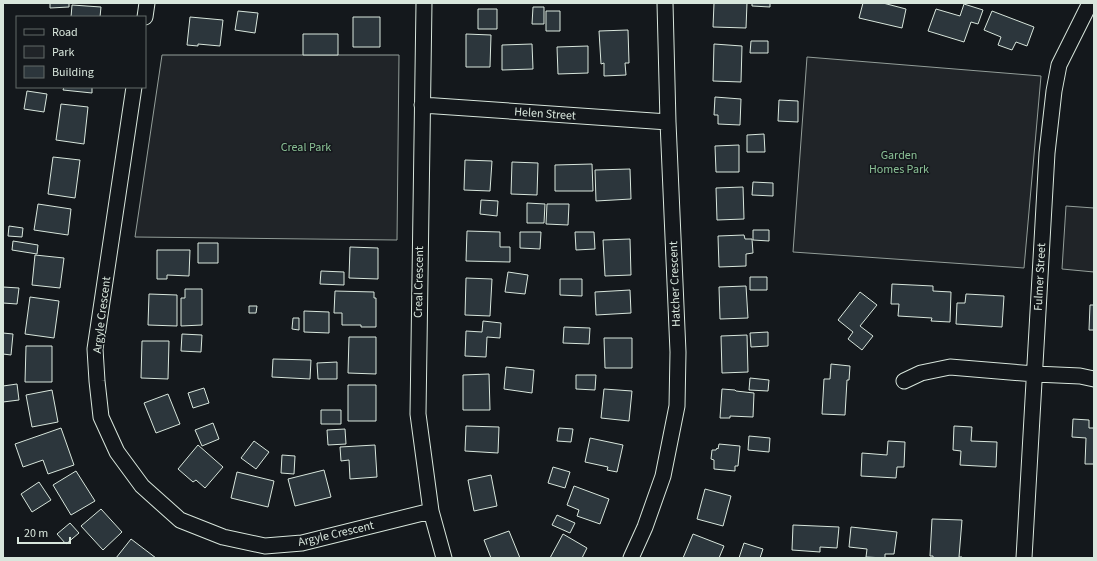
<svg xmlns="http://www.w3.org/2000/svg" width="1097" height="561" viewBox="0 0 1097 561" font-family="'Source Sans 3',sans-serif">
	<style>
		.green { fill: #202428; stroke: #939e99 }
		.building { fill: #2c363c; stroke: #d8e6dc }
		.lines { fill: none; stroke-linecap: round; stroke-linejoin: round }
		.minor-casing { stroke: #d8e6dc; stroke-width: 17 }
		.minor { stroke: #14181c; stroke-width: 15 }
		.labels { text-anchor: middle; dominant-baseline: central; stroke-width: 3; stroke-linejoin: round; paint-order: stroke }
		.street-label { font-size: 12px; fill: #d8e6dc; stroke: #14181c }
		.park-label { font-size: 12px; fill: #8ac095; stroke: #14181c }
	</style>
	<rect width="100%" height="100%" fill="#14181c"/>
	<path class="green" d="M162 55H399L397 240 135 237Z
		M807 57 1041 76 1024 268 793 252Z
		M1066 206 1094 208V272L1062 269Z"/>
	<path class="building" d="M50 3H69V7L50 8Z
		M714 3H747L746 28 713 27Z
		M752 3H770V7L752 6Z
		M863 3H883L906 9 902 28 859 18Z
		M964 4 983 10 978 24 971 22 964 42 928 31 936 9 960 16Z
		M72 5 101 7 100 17H71Z
		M533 7H544V24H532Z
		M478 9H497V29H478Z
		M238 11 258 13 255 33 235 30Z
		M546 11H560V31H546Z
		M992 11 1034 27 1027 46 1016 42 1012 50 998 45 1001 37 984 30Z
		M190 17 223 20 220 46 198 44V46L187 45Z
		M353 17H380V47H353Z
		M628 30 629 63H625L626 75 604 76V63L601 64 599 31Z
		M303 34H338V55H303Z
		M466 34 491 35 490 67H466Z
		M751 41H768V53H750Z
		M532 44 533 69 502 70V45Z
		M714 44 742 46 741 82 713 81Z
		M588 46V73L558 74 557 47Z
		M64 87H92V93L63 90Z
		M27 91 47 94 44 112 24 109Z
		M715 97 741 99 740 125 718 124V115H714Z
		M779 100 798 101V122L778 121Z
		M61 104 88 107 84 144 56 140Z
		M764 134 765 152H747V135Z
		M739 145V172H716L715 146Z
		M53 157 80 160 75 198 48 194Z
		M465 160 492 161 490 191 464 190Z
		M512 162 538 163 537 195 511 194Z
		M592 164 593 191H555V165Z
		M630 169 631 199 596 201 595 170Z
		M753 182 773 183V196L752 195Z
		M743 187 744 219 717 220 716 188Z
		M481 200 498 201 497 216 480 214Z
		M527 203 545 204 544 223H527Z
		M38 204 71 209 68 235 34 230Z
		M547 204H569L568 225 546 224Z
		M9 226 23 228 22 237 8 236Z
		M753 230H769V241L753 240Z
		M467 231 500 232V247H510V262L466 261Z
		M520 232H541L540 249 520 248Z
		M575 232H594L595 249 576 250Z
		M744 235 745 239H752L753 253 746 254V266L719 267 718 236Z
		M630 239 631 275 605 276 603 240Z
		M13 241 38 245 37 254 12 250Z
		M198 243H218V263H198Z
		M350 247 378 248V279L349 278Z
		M157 250H190L189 276 167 275V279H157Z
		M35 255 64 258 60 288 32 285Z
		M321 271 344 272V285L320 284Z
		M508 272 528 275 525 294 505 292Z
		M750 277H767V290H750Z
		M466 278 492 279 490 316 465 315Z
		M560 279H582V296L560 295Z
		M892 284 933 286V291L951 292 950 322 931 321 932 318 898 316 899 304H891Z
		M746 286 748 318 720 319 719 287Z
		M3 287 19 288 17 304 3 303Z
		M185 289H202V325L181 326V298H185Z
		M630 290 631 313 596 315 595 292Z
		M335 291 374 292V298H376V327H361V325H342V313H334Z
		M860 292 877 305 860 326 873 336 862 350 848 339 853 332 838 320Z
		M149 294 177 295V326L148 325Z
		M966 294 1004 296 1002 327 956 324 957 303H965Z
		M30 297 59 301 54 338 25 334Z
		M1090 305H1094V330H1089Z
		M249 306H257L256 313H249Z
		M304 311 329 312V333L304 332Z
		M293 318H299V330L292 329Z
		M483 321 501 323 500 338 487 337 486 357 465 356 466 331 482 332Z
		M564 327 590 328 589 344 563 343Z
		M768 332V346L751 347 750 333Z
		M3 333 13 334 11 355 3 354Z
		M182 334 202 335 201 352 181 351Z
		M747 335 748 372 722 373 721 336Z
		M349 337H376V374L348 373Z
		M604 338H632V368H605Z
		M142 341H169L168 379 141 378Z
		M26 346H52V382H25Z
		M273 359 311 360 310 379 272 377Z
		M337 362V379H318L317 363Z
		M831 364 850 366 849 380H847L845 415 822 414 824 379H830Z
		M506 367 534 370 532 393 504 389Z
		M489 374 490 410H463V375Z
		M576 375H596L595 390 576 389Z
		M750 378 769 380 768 391 749 390Z
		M17 384 19 400 3 402V386Z
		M348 385H376V421H348Z
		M204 388 209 403 193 408 188 393Z
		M604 389 632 391 629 421 601 418Z
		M722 389 735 390 736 391 754 393 753 417 730 416V418H720Z
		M52 390 58 422 32 427 26 395Z
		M168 394 180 424 156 433 144 403Z
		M321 410H341V424H321Z
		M1073 419 1089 420V428H1094V464H1085L1086 438 1072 437Z
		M213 423 219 439 202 446 195 430Z
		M466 426 499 427 498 453 465 451Z
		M954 426 972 427 971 441 997 442 996 467 960 465 961 451 953 450Z
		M61 428 74 465 48 474 43 460 23 467 15 444Z
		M559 428 573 429 571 442 557 441Z
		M345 429 346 444 328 445 327 430Z
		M749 436 770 438 769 452 748 450Z
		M590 438 623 445 617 472 607 470 608 467 585 462Z
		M254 441 269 452 256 469 241 458Z
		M888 441 905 442 904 467H897L896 478 861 476 862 453 887 455Z
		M719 444 740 446 738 466H735V471L714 469V460L711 459 712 450H716L717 448 718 449Z
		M198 445 223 467 205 488 196 480 193 482 178 469Z
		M375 445 377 477 350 479 349 460 341 461 340 447Z
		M282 455 295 456 294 474 281 473Z
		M553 467 570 472 565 488 548 483Z
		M324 470 331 497 295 506 288 479Z
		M76 471 95 501 71 515 53 485Z
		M237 472 274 481 268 507 231 498Z
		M491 475 497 506 474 511 468 480Z
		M39 482 51 500 32 512 21 494Z
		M574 486 609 499 600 524 577 516 579 510 567 505Z
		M705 489 731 496 723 526 697 519Z
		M101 509 122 532 103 550 81 526Z
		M557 515 575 523 570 533 552 525Z
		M932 519 962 520 959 557H962V558H933V556H930Z
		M70 523 79 533 66 544 57 534Z
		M793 525 839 527 837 548 820 547V552L792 550Z
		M851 527 897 532 894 554H885V558L866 557 867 549 849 547Z
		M509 531 520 558H491L484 540Z
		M563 534 587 548 582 558H550Z
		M693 534 724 546 719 558H683Z
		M131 539 156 558H116Z
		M744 543 763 549 760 558H739Z"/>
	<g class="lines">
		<g class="minor-casing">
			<path id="minor" d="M424 3 418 414 431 511 444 558
				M145 17 147 3
				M134 87 95 349 97 381 101 417 117 452 142 486 180 520 223 537 265 546 302 543 431 511
				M422 105 668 122
				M904 381 921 373 950 367 1035 374 1080 376 1094 379
				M631 558 645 527 663 476 677 406 678 352 668 122 665 3
				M1024 558 1047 153 1054 91 1059 65 1090 3"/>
		</g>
		<use href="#minor" class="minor"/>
	</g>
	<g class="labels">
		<g class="street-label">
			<text transform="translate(545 114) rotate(4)">Helen Street</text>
			<text transform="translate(1040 277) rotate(-87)">Fulmer Street</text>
			<text transform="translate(419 282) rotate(-89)">Creal Crescent</text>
			<text transform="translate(675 284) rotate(-92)">Hatcher Crescent</text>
			<text transform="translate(102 315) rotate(-83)">Argyle Crescent</text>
			<text transform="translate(336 534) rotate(-13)">Argyle Crescent</text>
		</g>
		<g class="park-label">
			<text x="306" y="147">Creal Park</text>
			<text x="899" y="155">Garden<tspan x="899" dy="14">Homes Park</tspan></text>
		</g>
	</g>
	<rect width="1097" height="561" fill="none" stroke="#d8e6dc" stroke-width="8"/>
	<rect x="16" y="16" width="130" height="72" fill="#14181c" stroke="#626a69"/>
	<rect x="24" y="29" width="20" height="6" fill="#14181c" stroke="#626a69"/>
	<text x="52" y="36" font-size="12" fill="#d8e6dc">Road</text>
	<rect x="24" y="46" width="20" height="12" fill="#202428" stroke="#626a69"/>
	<text x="52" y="56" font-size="12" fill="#d8e6dc">Park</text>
	<rect x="24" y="66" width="20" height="12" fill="#2c363c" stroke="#626a69"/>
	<text x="52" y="76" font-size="12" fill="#d8e6dc">Building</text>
	<path d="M18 537v6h52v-6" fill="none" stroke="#d8e6dc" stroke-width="2"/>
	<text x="24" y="537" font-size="12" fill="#d8e6dc" stroke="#14181c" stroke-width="3" paint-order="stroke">20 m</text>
</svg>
